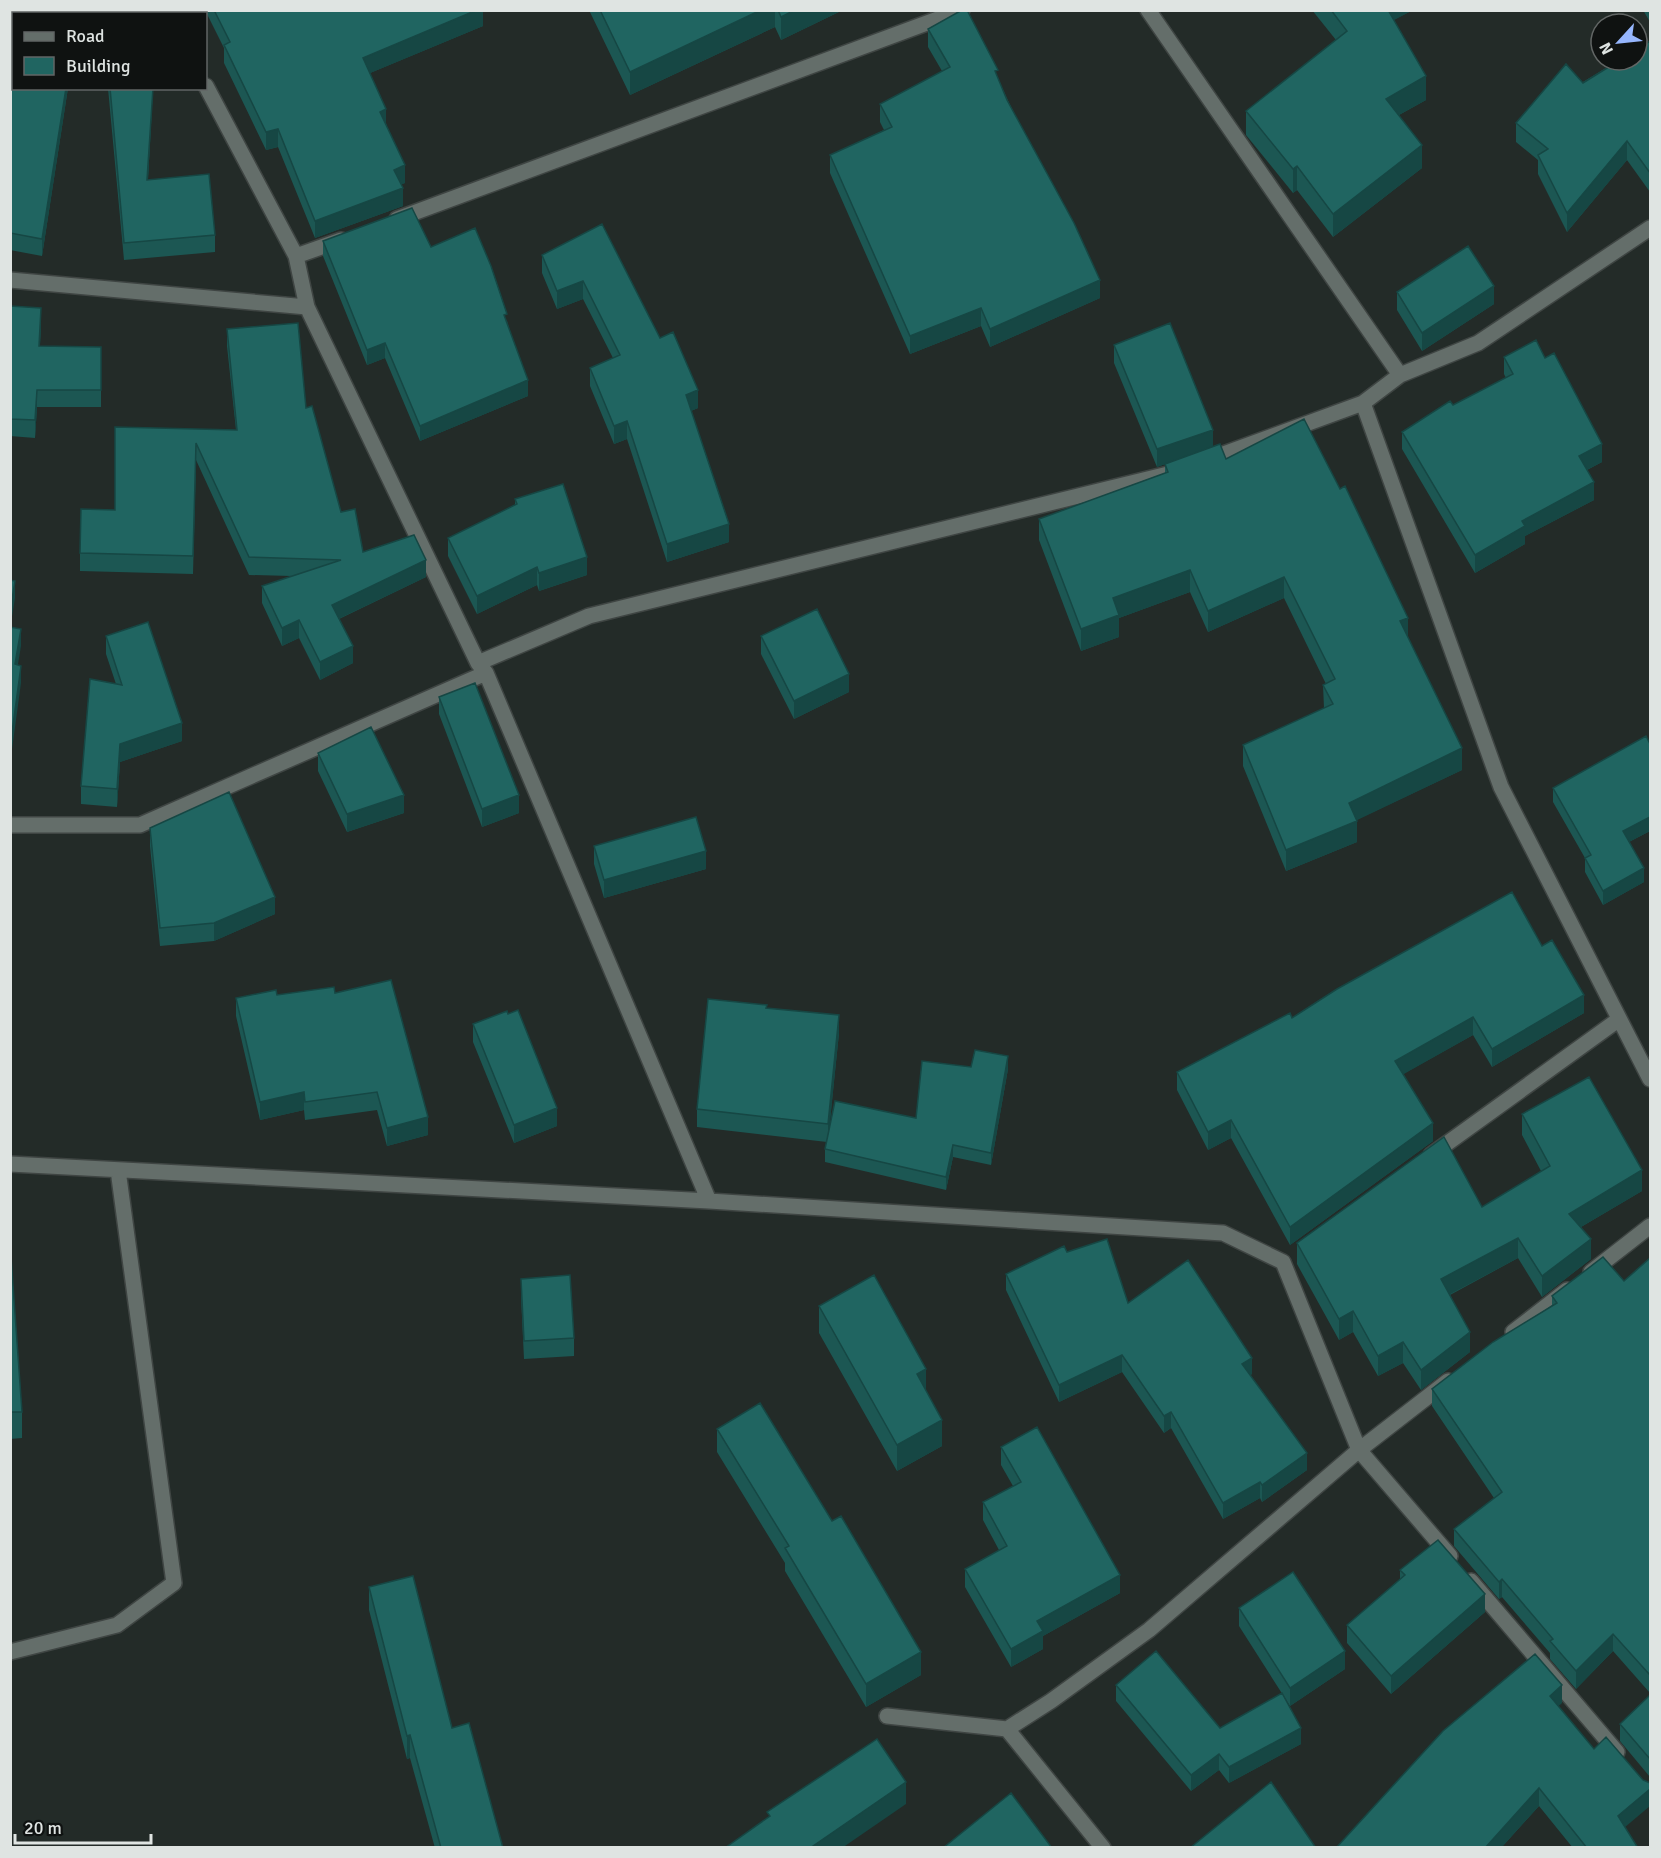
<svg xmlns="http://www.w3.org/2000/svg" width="1661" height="1858" viewBox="0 0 1661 1858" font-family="Signika,sans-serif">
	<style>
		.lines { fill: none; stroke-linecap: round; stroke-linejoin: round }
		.minor-casing { stroke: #3f4543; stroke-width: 18 }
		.minor { stroke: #646e6a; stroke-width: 15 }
		.wall { fill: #1c5753 }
		.shaded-wall { fill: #164744 }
		.building { fill: #206561; stroke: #164744; stroke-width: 1.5 }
	</style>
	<rect width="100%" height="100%" fill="#232b28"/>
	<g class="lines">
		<g class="minor-casing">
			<path id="minor" d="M166 10 167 14
				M1148 10 1400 375
				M206 86 296 256 307 307 478 663 486 673 709 1201
				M397 219 962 10
				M296 256 341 240
				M10 280 307 307
				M1363 403 1501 787 1650 1079
				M1207 460 1363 403 1400 375 1478 343 1650 228
				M478 663 589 616 1168 474
				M10 825H140L486 673
				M1431 1155 1618 1020
				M10 1164 709 1201 1223 1233 1283 1262 1359 1450 1450 1556
				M1591 1272 1650 1226
				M1513 1332 1567 1290
				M1471 1581 1617 1752
				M10 1652 117 1625 174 1583 118 1170
				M887 1716 1007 1729 1051 1701 1149 1630 1359 1450 1448 1381
				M1007 1729 1103 1848"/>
		</g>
		<use href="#minor" class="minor"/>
	</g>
	<path class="wall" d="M10 10 14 88H68L42 256 10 250Z
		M205 10H483V26L370 73 405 183 401 184 403 206 315 238 278 147 266 150 224 63V48Z
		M589 10H843L781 40 775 27 630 95Z
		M1312 10H1413L1393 20 1426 100 1399 115 1422 168 1333 237 1297 190 1293 193 1246 135V111L1336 40Z
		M1643 10H1650V22Z
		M928 29 998 79 1100 298 990 347 981 326 910 354 830 173V155L884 130 880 122V104L942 71 928 47Z
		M1650 41V192L1627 160 1567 232 1538 174V160L1516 142V123Z
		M108 88H153L148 180 215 235V252L124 260Z
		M602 224 660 338 698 408 691 411 729 542 667 562 627 439 614 444 590 386V368L613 358 583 299 557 309 542 273V255Z
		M323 241 431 247 507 321 528 396 420 441 385 358 367 365 323 256Z
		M1397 292 1494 304 1422 351 1397 310Z
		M10 306 41 325 40 346 101 347V407H37L35 438 10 436Z
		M227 329 306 408 341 512 363 552 426 577 339 619 353 663 320 680 299 638 282 646 262 603V586L292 576 249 575 196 460 193 574 80 571V553L115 510V427L236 430 227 346Z
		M1114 345 1213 447 1408 637 1462 770 1356 820 1357 842 1286 871 1243 766V745L1324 708 1323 685 1326 684 1284 598 1208 632 1190 592 1119 618V637L1081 651 1039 540V519L1165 473V464L1157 467 1114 363Z
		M1504 357 1545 358 1602 462 1587 470 1594 500 1525 536V544L1475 573 1402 449V432L1506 378 1504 374Z
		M515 499 587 575 539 591 537 585 477 614 448 556V538L515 505Z
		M106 636 182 741 120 762 117 807 81 804V786L116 684 106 654Z
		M761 636 849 692 794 719 761 654Z
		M439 697 519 813 482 827 439 714Z
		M1650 744V831L1629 842 1644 882 1603 905 1585 872V858L1553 802V788Z
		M318 753 404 813 347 832 318 771Z
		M150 828 275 914 214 941 160 946 150 846Z
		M594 846 706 869 604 898 594 864Z
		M1542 946 1584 1013 1492 1067 1473 1035 1403 1074 1433 1141 1290 1245 1231 1138 1208 1150 1177 1090V1072L1292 1018Z
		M335 993 428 1135 387 1146 377 1110 305 1120 304 1110 260 1120 236 1016V998L277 995Z
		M767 1008 839 1033 829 1129 916 1118 971 1067 1008 1069 991 1165 953 1157 946 1190 825 1162V1149L827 1142 697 1127V1109Z
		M473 1024 557 1126 514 1143 473 1042Z
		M1522 1114 1642 1191 1581 1227 1591 1259 1542 1297 1518 1258 1450 1295 1470 1352 1421 1390 1403 1363 1378 1376 1353 1332 1339 1340 1297 1264V1243L1482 1207 1541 1171 1522 1135Z
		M1067 1252 1128 1303 1252 1374 1250 1375 1307 1470 1262 1502 1260 1498 1223 1519 1171 1428 1164 1433 1122 1372 1059 1402 1006 1290V1274Z
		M10 1257 22 1412V1438L10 1439Z
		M1650 1258V1693L1613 1651 1576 1689 1550 1659V1653L1502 1597 1499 1599 1454 1546V1529L1494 1498 1432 1406V1389L1552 1305V1296L1624 1281Z
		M521 1279 574 1338V1356L524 1359 521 1297Z
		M819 1306 942 1446 897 1471 819 1333Z
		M717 1429 832 1521 921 1675 866 1707 785 1571V1563L717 1452Z
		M1001 1447 1120 1593 1043 1636V1649L1011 1667 965 1587V1569L999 1550 983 1520V1502L1013 1486 1001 1465Z
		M1400 1570 1485 1612 1391 1694 1347 1643V1625L1400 1579Z
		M369 1587 452 1728 503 1848H435L410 1758 407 1759 369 1610Z
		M1239 1608 1345 1669 1290 1706 1239 1626Z
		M1116 1685 1220 1728 1301 1744 1229 1783 1219 1770 1191 1791 1116 1701Z
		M1650 1695V1777L1620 1741V1724Z
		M1562 1703 1558 1706 1625 1827 1638 1848H1573L1539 1806 1501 1848H1336Z"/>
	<path class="shaded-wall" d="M477 10H483V26L363 76V58Z
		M761 10H775V27L630 95V72Z
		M795 10H843L781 40V17Z
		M1383 10H1413L1383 26Z
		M1426 76V100L1386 122V99Z
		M66 88H68L42 256V239Z
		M153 88 147 197V180Z
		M386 109V127L380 112Z
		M278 129V147L266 150V132Z
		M1627 141V160L1567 232V213Z
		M1422 145V168L1333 237V214Z
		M405 165V183L394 188V170Z
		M1297 166V190L1293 193V169Z
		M403 188V206L315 238V221Z
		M1100 280V298L990 347V329Z
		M583 281V299L557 309V291Z
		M1494 286V304L1422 351V333Z
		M41 308V325L39 363V346Z
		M981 308V326L910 354V336Z
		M385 343V358L367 365V350Z
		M528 380V396L420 441V426Z
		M37 390V407L35 438V420Z
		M698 390V408L686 413V395Z
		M627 421V439L614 444V426Z
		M1213 430V448L1157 467V449Z
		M1602 444V462L1579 474V456Z
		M1594 482V500L1525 536V544L1475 573V555L1522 521Z
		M729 524V542L667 562V544Z
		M587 557V575L539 591V573Z
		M426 560V577L332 622V605Z
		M537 567V585L477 614V596Z
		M1190 570V592L1119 618V637L1081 651V629L1113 598Z
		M1284 577V598L1208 632V611Z
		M15 581V598L10 629V612Z
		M1408 618V639L1400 621Z
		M299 620V638L282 646V628Z
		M21 629V646L15 682V664Z
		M353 646V663L320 680V662Z
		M21 666V683L10 764V747Z
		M849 674V692L794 719V701Z
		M182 723V741L120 762 117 807V789L120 744Z
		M1462 748V770L1351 823 1357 821V842L1286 871V850L1349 803Z
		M404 795V813L347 832V814Z
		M519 795V813L482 827V809Z
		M1650 817V831L1623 845V831Z
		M706 851V869L604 898V880Z
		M1644 868V882L1603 905V891Z
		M275 897V914L214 941V923Z
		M1584 995V1013L1492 1067V1049Z
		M839 1015V1033L828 1142V1124Z
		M1473 1017V1035L1395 1079V1061Z
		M1008 1056V1069L991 1165V1153Z
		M304 1092V1110L260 1120V1102Z
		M557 1108V1126L514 1143V1125Z
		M428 1117V1135L387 1146V1128Z
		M1231 1120V1138L1208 1150V1132Z
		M1433 1123V1141L1290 1245V1227Z
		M953 1145V1157L946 1190V1177Z
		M1642 1170V1191L1569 1234V1214Z
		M1518 1238V1258L1441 1299V1279Z
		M1591 1239V1259L1542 1297V1276Z
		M1353 1311V1332L1339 1340V1319Z
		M1470 1332V1352L1421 1390V1370Z
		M1403 1342V1363L1378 1376V1356Z
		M1122 1355V1372L1059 1402V1385Z
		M1252 1358V1374L1242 1380V1364Z
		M926 1369V1395L917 1374Z
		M1171 1412V1428L1164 1433V1416Z
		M942 1420V1446L897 1471V1445Z
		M1307 1453V1470L1262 1502V1485Z
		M1260 1482V1498L1223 1519V1503Z
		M1120 1575V1593L1043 1636V1649L1011 1667V1649L1037 1621Z
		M1502 1579V1597L1499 1599V1582Z
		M1485 1594V1612L1391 1694V1676Z
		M1613 1634V1651L1576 1689V1671Z
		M1345 1651V1669L1290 1706V1688Z
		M921 1652V1675L866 1707V1684Z
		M1562 1685V1703L1550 1714V1696Z
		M1301 1728V1744L1229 1783V1767Z
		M410 1735V1758L407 1759V1736Z
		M1219 1754V1770L1191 1791V1775Z
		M906 1782V1804L842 1848H810Z
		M1539 1788V1806L1501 1848H1485Z
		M1650 1789V1806L1618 1833V1816Z"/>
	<path class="building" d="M10 10H29L45 14H14V88H66L42 239 10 233Z
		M50 10H78V14H50Z
		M103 10H138V14H103Z
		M214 10H477L363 58 386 109 380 112 405 165 394 170 403 188 315 221 278 129 266 132 224 45 230 42Z
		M600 10H761L630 72Z
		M778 10H795L781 17Z
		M962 10H967L998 70 995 71 1007 100 1074 223 1100 280 990 329 981 308 910 336 830 155 892 127 880 104 950 67 928 29Z
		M1331 10H1388L1426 76 1386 99 1422 145 1333 214 1297 166 1293 169 1246 111 1347 31Z
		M1650 41V173L1627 141 1567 213 1538 155 1548 149 1516 123 1566 64 1583 83 1620 60H1637V49Z
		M110 88H153L147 180 209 174 215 235 124 243Z
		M412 208 431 247 475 228 491 266 507 314 504 315 528 380 420 426 385 343 367 350 323 241Z
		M602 224 660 338 673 332 698 390 686 395 729 524 667 544 627 421 614 426 590 368 620 355 583 281 557 291 542 255Z
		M1468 246 1494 286 1422 333 1397 292Z
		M10 306 41 308 39 346 101 347V390H37L35 420 10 419Z
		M298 323 306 408 312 406 341 512 355 509 363 552 414 535 426 560 332 605 353 646 320 662 299 620 282 628 262 586 341 560 249 557 196 443 193 556 80 553 81 509 115 510V427L237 430 227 329Z
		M1170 323 1213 430 1157 449 1114 345Z
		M1536 340 1545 358 1554 353 1602 444 1579 456 1594 482 1522 521 1525 526 1475 555 1402 432 1450 401 1453 405 1513 374 1504 357Z
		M1304 419 1340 489 1345 486 1408 618 1400 621 1462 748 1349 803 1357 821 1286 850 1243 745 1333 704 1323 685 1335 679 1284 577 1208 611 1190 570 1113 598 1119 615 1081 629 1039 519 1168 472 1165 464 1220 444 1226 459Z
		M563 484 587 557 539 573 537 567 477 596 448 538 517 504 515 499Z
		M10 580 15 581 10 612Z
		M817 609 849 674 794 701 761 636Z
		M148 622 182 723 120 744 117 789 81 786 90 679 122 685 106 636Z
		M10 627 21 629 15 664 21 666 10 747Z
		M475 683 519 795 482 809 439 697Z
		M371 727 404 795 347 814 318 753Z
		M1646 736 1650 744V817L1623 831 1644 868 1603 891 1585 858 1591 855 1553 788Z
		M229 792 275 897 214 923 160 928 150 828Z
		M696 817 706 851 604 880 594 846Z
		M1512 892 1542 946 1552 940 1584 995 1492 1049 1473 1017 1395 1061 1433 1123 1290 1227 1231 1120 1208 1132 1177 1072 1290 1013 1292 1018 1337 989Z
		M391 980 428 1117 387 1128 377 1092 305 1102 304 1092 260 1102 236 998 276 990 277 995 334 987 335 993Z
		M708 999 767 1005 766 1008 839 1015 828 1124 697 1109Z
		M518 1010 557 1108 514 1125 473 1024 507 1011 508 1014Z
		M975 1050 1008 1056 991 1153 953 1145 946 1177 825 1149 835 1101 916 1118 922 1061 971 1067Z
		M1589 1077 1642 1170 1569 1214 1591 1239 1542 1276 1518 1238 1441 1279 1470 1332 1421 1370 1403 1342 1378 1356 1353 1311 1339 1319 1297 1243 1444 1137 1482 1207 1550 1166 1522 1114Z
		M1107 1239 1128 1303 1188 1260 1252 1358 1242 1364 1307 1453 1262 1485 1260 1482 1223 1503 1171 1412 1164 1416 1122 1355 1059 1385 1006 1274 1064 1246 1067 1252Z
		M10 1257H11L22 1412H10Z
		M1603 1257 1624 1281 1650 1258V1675L1613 1634 1576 1671 1550 1641 1553 1639 1502 1579 1499 1582 1454 1529 1502 1492 1432 1389 1493 1342 1557 1303 1552 1296Z
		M570 1275 574 1338 524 1341 521 1279Z
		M874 1275 926 1369 917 1374 942 1420 897 1445 819 1306Z
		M760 1403 832 1521 841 1516 921 1652 866 1684 785 1548 789 1546 717 1429Z
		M1037 1427 1120 1575 1037 1621 1043 1631 1011 1649 965 1569 1007 1546 983 1502 1021 1482 1001 1447Z
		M1438 1540 1485 1594 1391 1676 1347 1625 1405 1575 1400 1570Z
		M1293 1572 1345 1651 1290 1688 1239 1608Z
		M413 1576 452 1728 469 1723 503 1848H441L410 1735 407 1736 369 1587Z
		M1156 1651 1220 1728 1282 1693 1301 1728 1229 1767 1219 1754 1191 1775 1116 1685Z
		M1535 1654 1562 1685 1550 1696 1594 1749 1606 1737 1643 1780 1650 1783V1789L1618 1816 1638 1848H1587L1539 1788 1485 1848H1336L1443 1731Z
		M1650 1695V1759L1620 1724Z
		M877 1739 906 1782 810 1848H725L770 1816 767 1812Z
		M1271 1782 1316 1848H1190Z
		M1011 1793 1052 1848H943Z"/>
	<rect width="1661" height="1858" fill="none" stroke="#dfe4e2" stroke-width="24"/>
	<rect x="12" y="12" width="195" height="78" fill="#0f1211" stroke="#626665" stroke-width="1.5"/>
	<rect x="24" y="32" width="30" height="9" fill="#646e6a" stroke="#626665" stroke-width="1.5"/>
	<text x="66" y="42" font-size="18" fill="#dfe4e2">Road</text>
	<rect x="24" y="57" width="30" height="18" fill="#206561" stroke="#626665" stroke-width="1.5"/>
	<text x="66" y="72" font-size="18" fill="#dfe4e2">Building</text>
	<g transform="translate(1619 42) rotate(243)"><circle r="28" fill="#0f1211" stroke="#626665" stroke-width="1.5"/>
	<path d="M0-4.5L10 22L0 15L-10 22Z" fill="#96b6fd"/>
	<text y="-9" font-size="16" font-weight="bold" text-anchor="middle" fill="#dfe4e2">N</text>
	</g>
	<path d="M15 1834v9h136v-9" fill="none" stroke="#dfe4e2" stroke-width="3"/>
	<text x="24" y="1834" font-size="18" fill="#dfe4e2" stroke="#0f1211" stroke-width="4.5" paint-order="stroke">20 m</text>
</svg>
